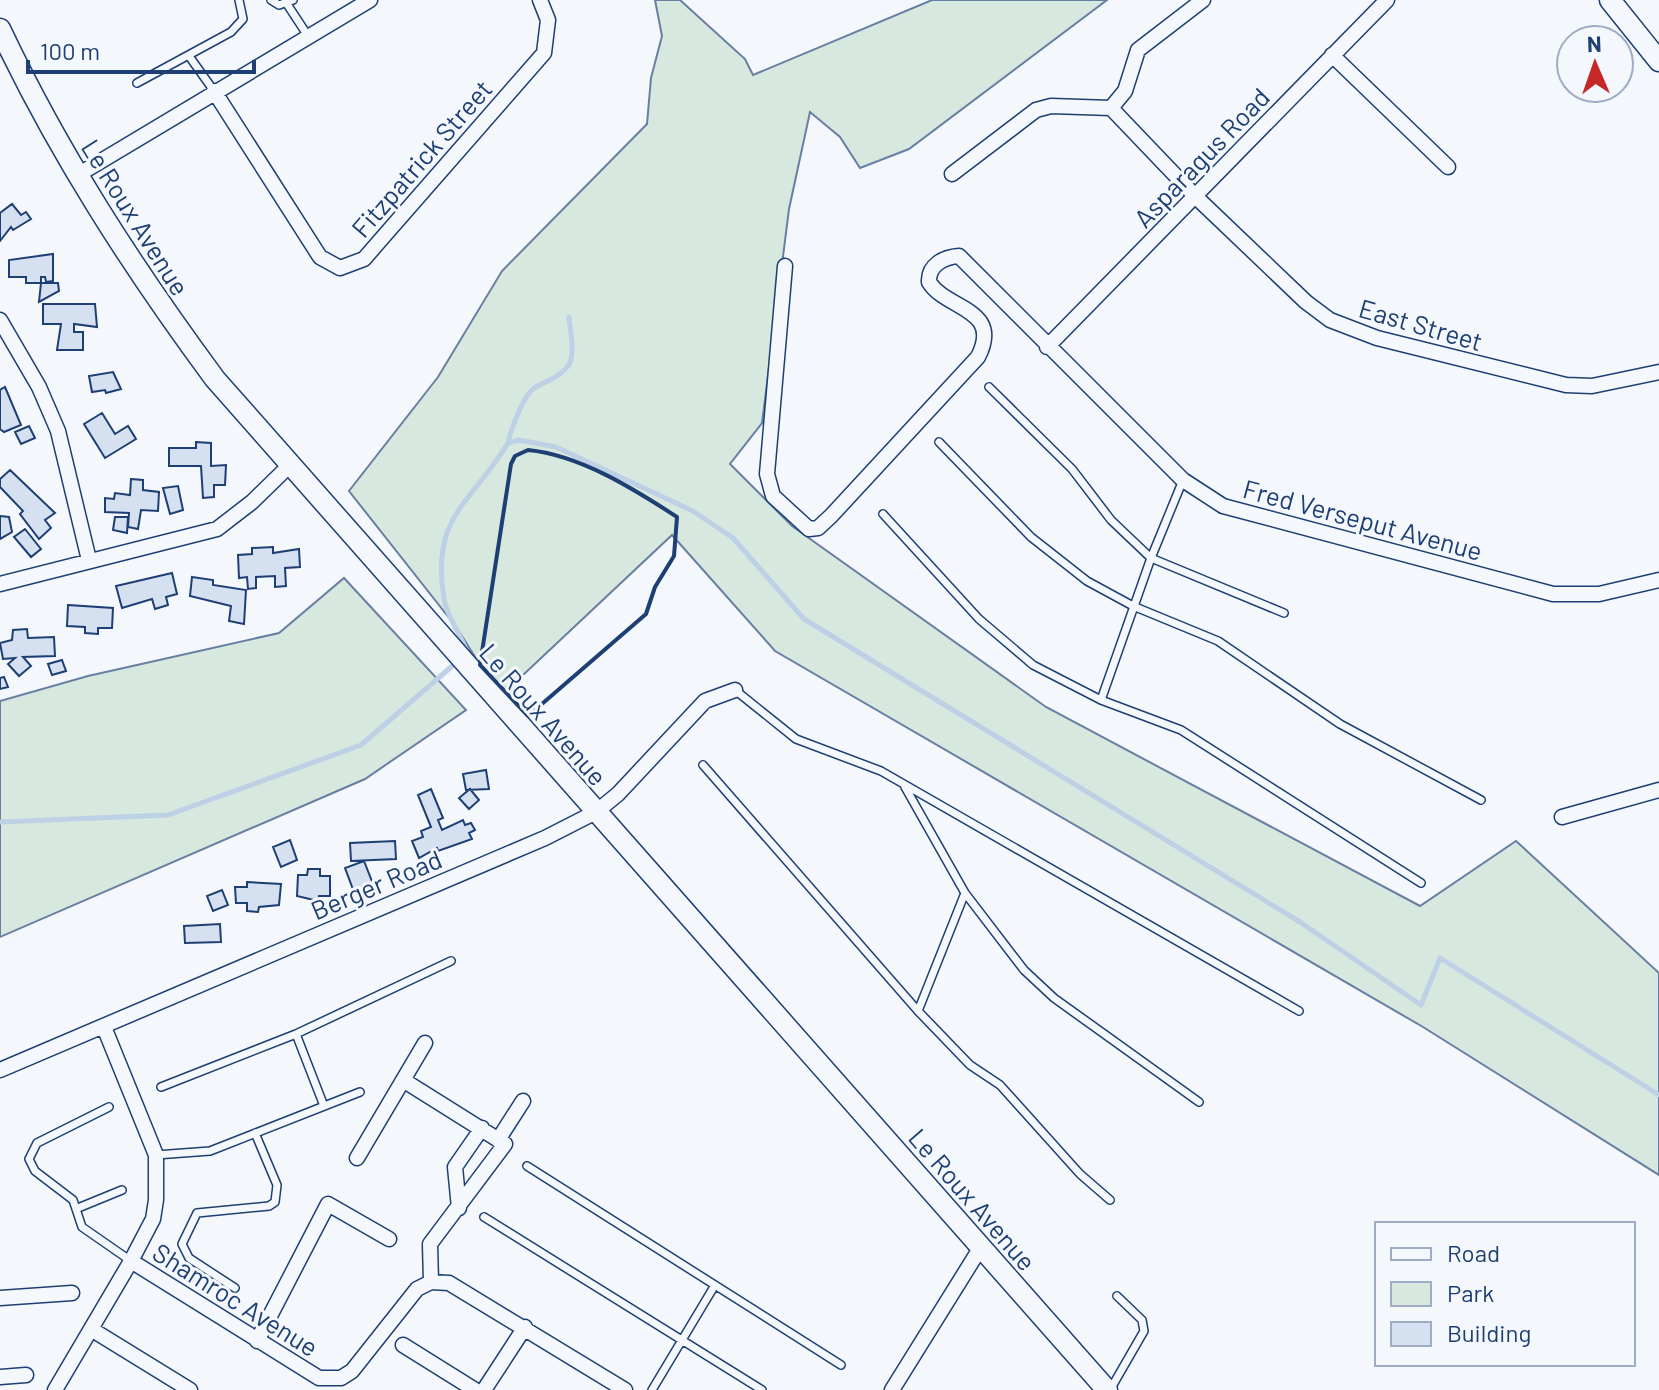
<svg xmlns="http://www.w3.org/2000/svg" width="1659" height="1390" viewBox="0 0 1659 1390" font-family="Barlow,sans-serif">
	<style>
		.green { fill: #d7e8df; stroke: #687fa3; stroke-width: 2 }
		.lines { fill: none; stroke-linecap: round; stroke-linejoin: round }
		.stream { stroke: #bed0e5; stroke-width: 5 }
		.building { fill: #d5e0f0; stroke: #1d3f73; stroke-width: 2 }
		.lane-casing { stroke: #1d3f73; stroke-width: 10 }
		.street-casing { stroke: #1d3f73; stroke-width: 17 }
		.secondary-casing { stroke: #1d3f73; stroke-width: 23 }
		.lane { stroke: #f4f7fb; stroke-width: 7 }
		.street { stroke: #f4f7fb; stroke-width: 14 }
		.secondary { stroke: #f4f7fb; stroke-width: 20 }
		.wall { stroke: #1d3f73; stroke-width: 4 }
		.labels { text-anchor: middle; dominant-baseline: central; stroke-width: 6; stroke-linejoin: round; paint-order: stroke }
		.street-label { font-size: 26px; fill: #1d3f73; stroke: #f4f7fb }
	</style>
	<rect width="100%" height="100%" fill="#f4f7fb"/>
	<path class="green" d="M655 0H680L745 59 753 75 932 0H1107L909 149 860 168 840 137 810 112 789 209 762 423 730 464 792 526 1046 707 1420 906 1516 841 1659 973V1175L1423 1027 775 651 672 535 505 692 480 665 457 628 349 491 438 377 502 271 647 124 651 78 662 36Z
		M344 578 466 710 365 779 0 937V701L88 676 279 633Z"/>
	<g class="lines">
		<path class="stream" d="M508 443C511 429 524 393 536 387 547 381 559 377 568 366 576 355 570 330 569 317
			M466 651C461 632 447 619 444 599 430 516 472 503 508 443L519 440 556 447 693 511 733 538 804 619 1300 922 1421 1005 1440 958 1659 1095
			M0 822 168 815 361 745 458 661"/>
	</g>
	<path class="building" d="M12 204 21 215 26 212 31 219 13 230 11 227 0 241V213Z
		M53 254V281L46 282 45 277H41V283H26V277H9V260Z
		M41 283H58L59 291 39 302Z
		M43 304H95L97 327 74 324V332H83V350H57L61 324H43Z
		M113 372 121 389 106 393 105 390 92 392 89 376Z
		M5 387 21 425 4 432 0 429V390Z
		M102 413 115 434 128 426 136 439 105 458 84 424Z
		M29 426 35 438 21 444 15 432Z
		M196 442 211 443V466L226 465 225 485H214V497L203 498 201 466H169V448H196Z
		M10 470 55 513 45 520 51 528 39 539 20 514 23 511 0 487V479Z
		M131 479 143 480V490L159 492 158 511 141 510 138 529 128 527 129 513 105 512V498L114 499 115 493 130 495Z
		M178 486 183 510 170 514 163 488Z
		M0 516 9 517 12 532 0 539Z
		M115 517H128L127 533 113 530Z
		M25 529 41 549 31 557 14 537Z
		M273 547V553L299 549 300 567 285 568 286 586 275 587V576L256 577V588L248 589 247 577 239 578 238 555 252 554V548Z
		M172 573 177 594 166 597 168 605 155 609 152 599 122 608 116 586Z
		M192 577 213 580V585L246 590 244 624 229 621 231 606 190 596Z
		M68 605 113 608 112 628H98V634L85 633V627L67 626Z
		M27 629 28 638 54 637 55 656 23 657 31 666 19 676 8 664 15 658 3 659 0 643 12 640 13 630Z
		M62 660 66 671 52 675 48 664Z
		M4 677 8 687 0 689V678Z
		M486 770 489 789 466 790 463 774Z
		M431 789 443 818 438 820 442 830 463 820 465 825 471 823 475 830 469 833 472 839 438 851 437 848 419 858 412 841 423 837 421 831 431 827 418 795Z
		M470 789 479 800 469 809 459 798Z
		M290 840 297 860 281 867 273 847Z
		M395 841 396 859 351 861 350 843Z
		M364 861 373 884 354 892 345 868Z
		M308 869H320V876H330V896H319L318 901 297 896 298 875H307Z
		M247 882 281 884 279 905 259 907 258 912 247 911V903H236L235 887H247Z
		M222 890 228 905 213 911 207 896Z
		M220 924 221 942 185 943 184 926Z"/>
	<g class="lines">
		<g class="lane-casing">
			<path id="lane" d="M271 0 279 5 293 0
				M287 4 308 36
				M189 56 214 91
				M137 83 231 32 243 19 239 0
				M989 387 1072 469 1111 520 1151 558 1284 613
				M939 442 1031 537 1087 581 1133 606 1218 641 1340 724 1481 800
				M883 514 979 619 1033 665 1101 700 1181 730 1421 883
				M735 690 796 739 881 771 1299 1011
				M1101 700 1151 558 1183 480
				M703 765 918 1011 970 1065 1000 1085 1080 1174 1110 1200
				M905 787 965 893 1024 970 1054 998 1199 1102
				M918 1011 965 893
				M296 1034 451 961
				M161 1087 296 1034 324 1106
				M109 1107 37 1143 29 1159 35 1171 73 1200 82 1227 131 1261
				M156 1155 210 1151 360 1092
				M527 1166 841 1365
				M78 1208 122 1190
				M484 1217 762 1390
				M235 1288 189 1258 182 1244 197 1213 269 1206 275 1202 277 1185 255 1133
				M652 1390 715 1285
				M1110 1390 1144 1331 1142 1320 1117 1296"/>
		</g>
		<g class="street-casing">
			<path id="street" d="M1332 55 1448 167
				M214 91 320 257 340 268 364 259 377 244 544 53 548 20 540 0
				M1111 108 1196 197 1306 302 1330 320 1377 338 1566 385 1592 386 1659 372
				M1111 108 1125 91 1138 50 1203 0
				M952 174 1036 110 1051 106 1111 108
				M76 176 370 0
				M785 266 767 474 773 496 809 529 818 528 831 516 978 357C1003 308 946 310 929 282 928 265 944 257 959 256L1183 480 1223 506 1553 594H1599L1659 580
				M0 320 39 387 58 431 89 560
				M1047 347 1387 0
				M0 584 217 529 252 502 290 465
				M1562 817 1659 790
				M0 1070 545 838 596 812 618 794 705 701 735 690
				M403 1080 505 1144 430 1244 431 1282
				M498 1140 523 1101
				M357 1158 425 1043
				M459 1208 455 1167 482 1128
				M131 1261 319 1378H341L352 1371 417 1289 431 1282 449 1283 625 1390
				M0 1298 72 1293
				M91 1329 190 1390
				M257 1341 328 1204 389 1239
				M403 1345 475 1390
				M0 1377 26 1375
				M55 1390 131 1261 153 1219 156 1200V1155L104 1027
				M484 1390 525 1327
				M892 1390 981 1247"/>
		</g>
		<g class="secondary-casing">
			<path id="secondary" d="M1610 0 1659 61
				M0 29C59 154 133 268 215 379L1107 1390"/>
		</g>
		<use href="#lane" class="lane"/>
		<use href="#street" class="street"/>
		<use href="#secondary" class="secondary"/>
		<path class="wall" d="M528 450C580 455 634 489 677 517L674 556 655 587 646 614 528 716 480 665 511 464 515 456Z"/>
	</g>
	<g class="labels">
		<g class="street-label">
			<text transform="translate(1201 157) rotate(-46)">Asparagus Road</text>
			<text transform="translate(421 158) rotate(-49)">Fitzpatrick Street</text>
			<text transform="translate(136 217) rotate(58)">Le Roux Avenue</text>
			<text transform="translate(1421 324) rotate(16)">East Street</text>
			<text transform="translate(1363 519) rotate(15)">Fred Verseput Avenue</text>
			<text transform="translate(544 714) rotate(49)">Le Roux Avenue</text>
			<text transform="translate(376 884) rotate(-23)">Berger Road</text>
			<text transform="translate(973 1199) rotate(49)">Le Roux Avenue</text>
			<text transform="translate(236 1299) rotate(32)">Shamroc Avenue</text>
		</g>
	</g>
	<rect x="1375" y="1222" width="260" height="144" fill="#f4f7fb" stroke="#9eadc5" stroke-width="2"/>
	<rect x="1391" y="1248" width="40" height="12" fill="#f4f7fb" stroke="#9eadc5" stroke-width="2"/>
	<text x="1447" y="1262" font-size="24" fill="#1d3f73">Road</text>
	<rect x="1391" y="1282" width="40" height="24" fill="#d7e8df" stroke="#9eadc5" stroke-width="2"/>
	<text x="1447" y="1302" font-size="24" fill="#1d3f73">Park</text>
	<rect x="1391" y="1322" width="40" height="24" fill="#d5e0f0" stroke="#9eadc5" stroke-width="2"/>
	<text x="1447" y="1342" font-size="24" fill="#1d3f73">Building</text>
	<g transform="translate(1595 64) rotate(358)"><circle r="38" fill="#f4f7fb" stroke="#9eadc5" stroke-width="2"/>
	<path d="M0-6L14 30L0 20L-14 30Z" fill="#c62828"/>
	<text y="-12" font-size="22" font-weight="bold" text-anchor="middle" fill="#1d3f73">N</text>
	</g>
	<path d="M28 60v12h226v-12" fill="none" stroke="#1d3f73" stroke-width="4"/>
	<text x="40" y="60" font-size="24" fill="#1d3f73" stroke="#f4f7fb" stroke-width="6" paint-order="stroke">100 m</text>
</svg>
